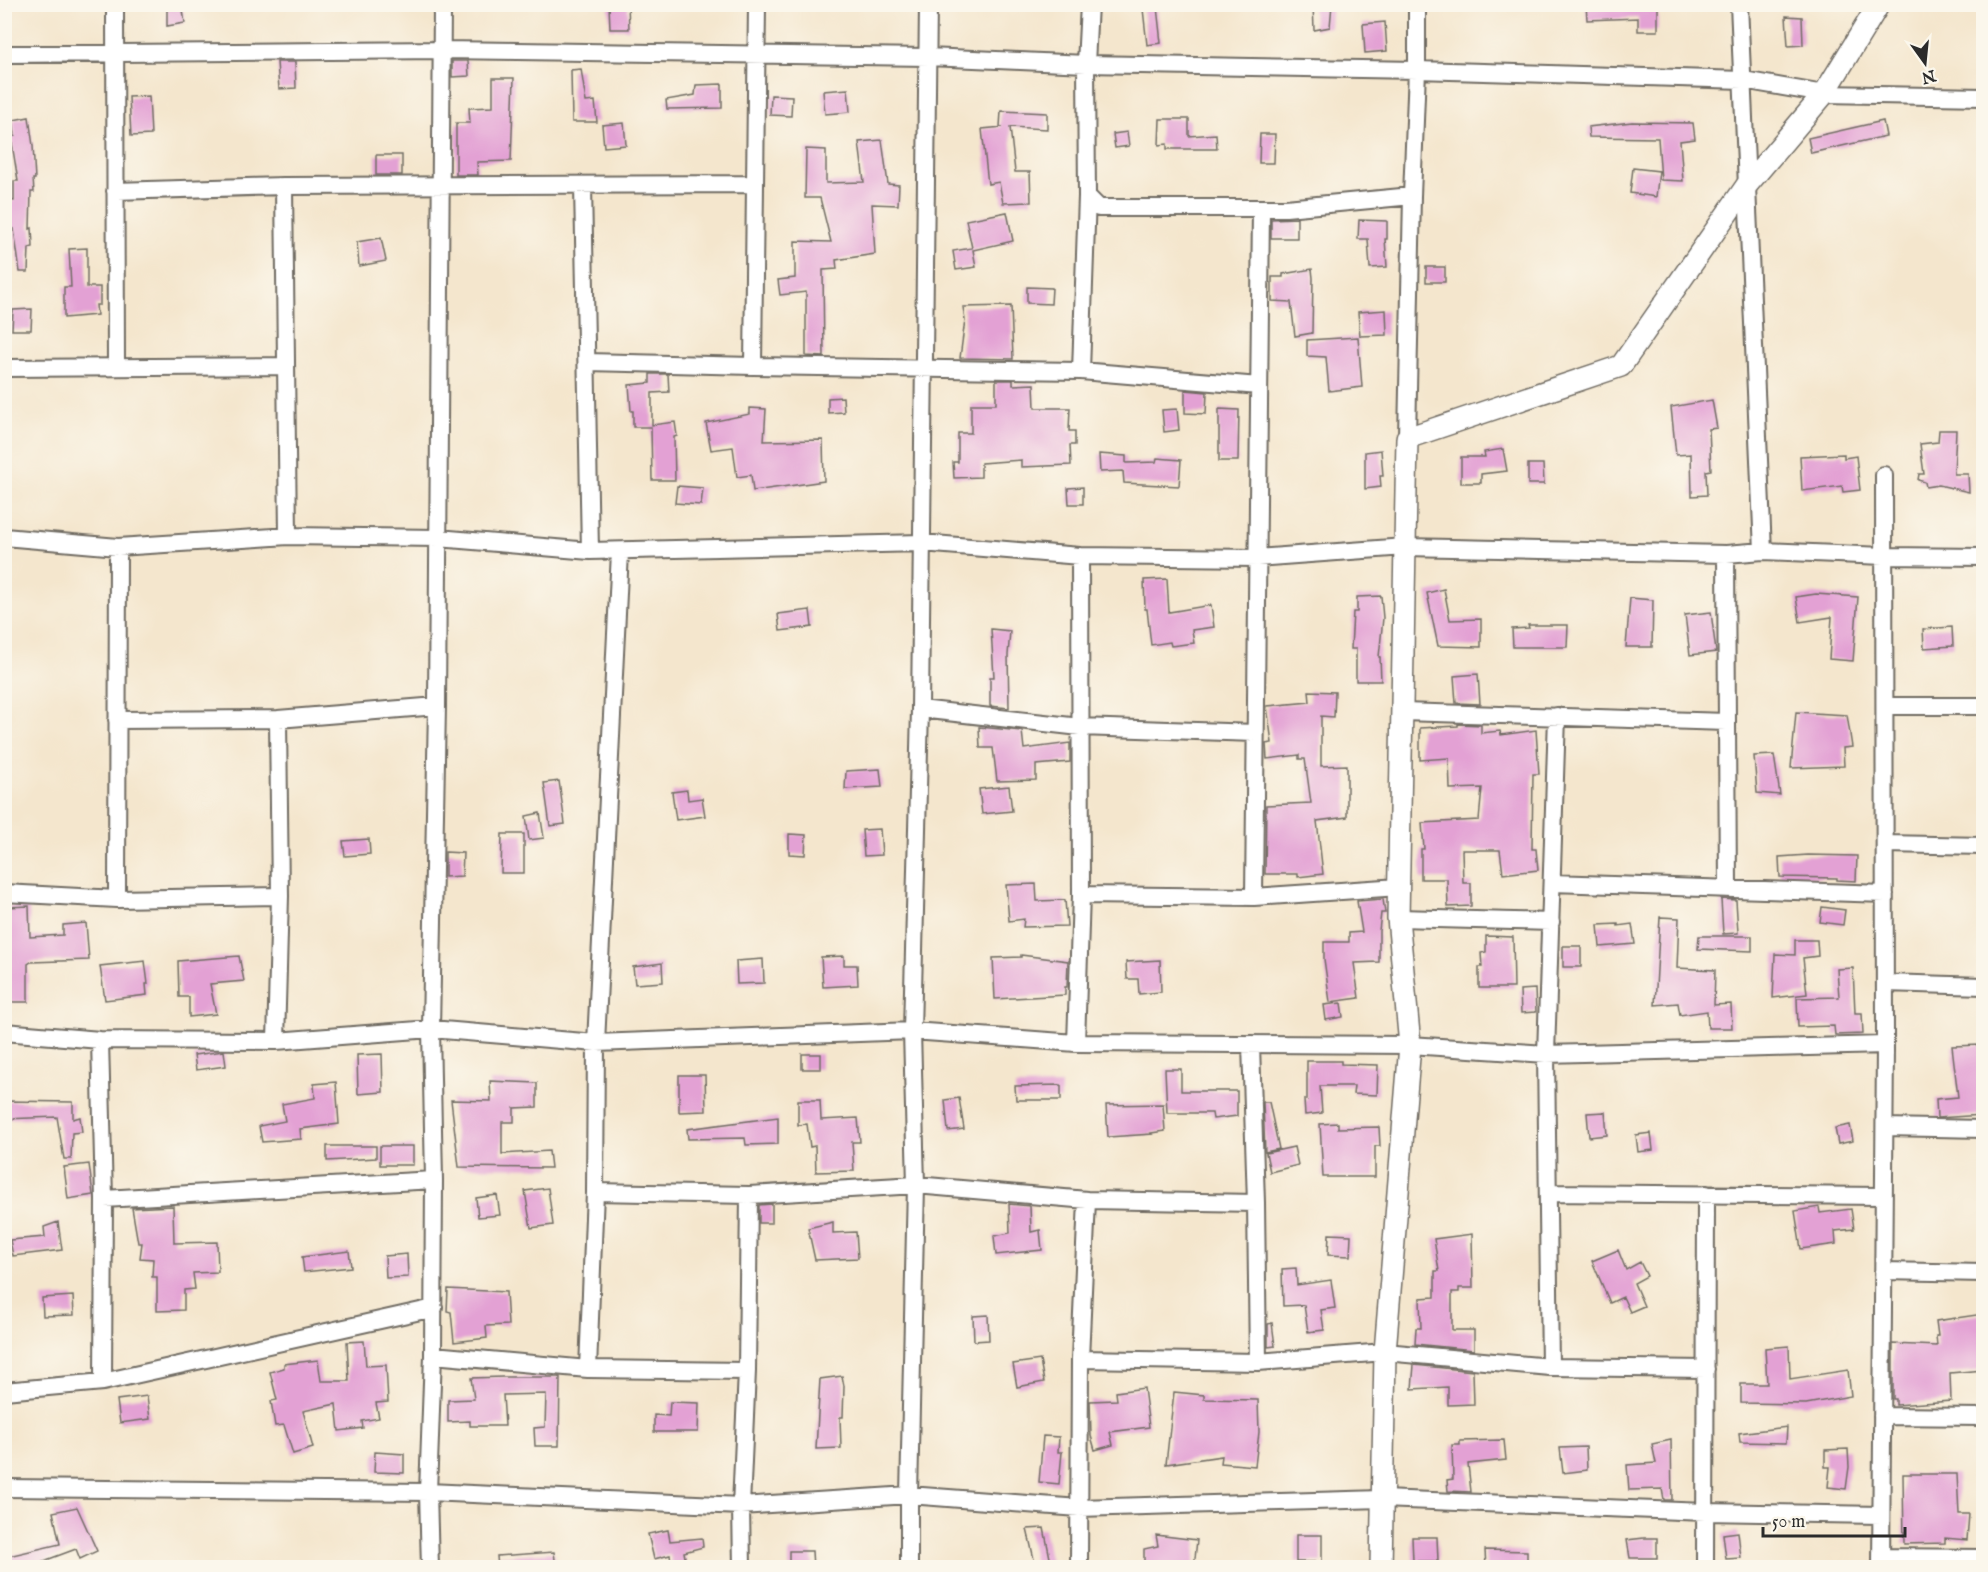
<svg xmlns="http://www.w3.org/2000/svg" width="1988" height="1572" viewBox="0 0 1988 1572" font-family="'IM FELL English',serif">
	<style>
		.building { fill: #e3a1d4 }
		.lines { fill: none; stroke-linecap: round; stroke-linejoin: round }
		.minor-casing { stroke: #716c64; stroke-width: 20 }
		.tertiary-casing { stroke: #716c64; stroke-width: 24 }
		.minor { stroke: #fff; stroke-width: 16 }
		.tertiary { stroke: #fff; stroke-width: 21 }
	</style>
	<rect width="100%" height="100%" fill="#fbf7ec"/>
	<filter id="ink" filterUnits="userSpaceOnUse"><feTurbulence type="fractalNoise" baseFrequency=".0167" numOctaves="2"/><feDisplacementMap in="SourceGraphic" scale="12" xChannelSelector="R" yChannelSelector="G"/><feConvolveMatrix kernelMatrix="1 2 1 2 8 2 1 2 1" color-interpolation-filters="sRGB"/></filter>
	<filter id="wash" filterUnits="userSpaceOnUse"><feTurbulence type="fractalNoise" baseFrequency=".008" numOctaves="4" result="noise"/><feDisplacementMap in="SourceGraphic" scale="24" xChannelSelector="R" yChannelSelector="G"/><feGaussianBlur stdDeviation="1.35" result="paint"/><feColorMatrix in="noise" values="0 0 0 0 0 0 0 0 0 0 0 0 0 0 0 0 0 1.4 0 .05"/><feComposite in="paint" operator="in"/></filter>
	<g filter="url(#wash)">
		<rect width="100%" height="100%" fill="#f4e6cd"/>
		<g id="blocks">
			<path class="building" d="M167 4H182L185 23 167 26Z
				M609 4H628L629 29H610Z
				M1313 4H1332L1330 27 1314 30Z
				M1586 4H1658V31H1638V18L1587 20Z
				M1157 7 1161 43 1147 45 1143 9Z
				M1786 16 1802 17 1803 45 1788 46Z
				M1385 22 1387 51 1365 53 1363 24Z
				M452 61H468L469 76 452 77Z
				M277 62H295L296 88 279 89Z
				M581 69 586 102 595 101 597 122H572L571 70Z
				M493 78H514L511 161 477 162 478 175H456V123H470L469 108 493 107Z
				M722 84V108L667 109 666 100 695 95 696 85Z
				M848 89 850 112 825 114 823 91Z
				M771 95 792 96 791 116 770 115Z
				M149 96 151 135 131 136 129 97Z
				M1001 111 1047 113V129L1010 127 1015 172H1030L1031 202 1003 203 999 182 988 184 982 129 1003 127H1000Z
				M29 117 33 146 35 179H33L34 192H31L30 229 32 228 33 247 29 248 28 272H20L14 229 4 227V200L14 201V181H18L11 137 15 136 13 120Z
				M1160 119H1189V136L1216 134 1217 149H1167V144L1159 145Z
				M1883 121 1886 136 1811 153 1808 138Z
				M1632 122 1693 123 1695 139 1680 141 1683 181 1661 180 1658 138 1589 137 1588 127Z
				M624 123 626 145 604 147 602 125Z
				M1127 132 1129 146 1115 148 1113 134Z
				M1260 134H1275L1274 163H1259Z
				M882 140 888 184 899 185 898 205 872 204 875 254 836 260 837 269 823 270 824 357 806 356V292L780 295 778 280 795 278V241L831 242 820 198H805L806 149 826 150V183L864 182 859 142Z
				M376 155H402V175H376Z
				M1633 168 1659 171 1656 197 1630 193Z
				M1007 212 1013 241 973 250 976 267 956 270 953 251 972 248 966 220Z
				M1297 218V238H1271V219Z
				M1359 220 1387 221V239H1385L1387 267 1370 268 1368 239H1358Z
				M381 238 386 261 359 266 357 242Z
				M87 248V287H100V305H96L97 315 64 318V287H71L69 249Z
				M1426 267H1445V282H1426Z
				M1312 269 1313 278 1312 333 1295 336 1291 302 1272 301V277H1283V274Z
				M1027 287 1052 288 1051 304 1027 303Z
				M1011 306 1013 359 960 358 965 320 963 307Z
				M32 309 31 330H12L13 310Z
				M1386 310 1387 335 1360 336 1358 312Z
				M1358 337 1362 387 1329 391 1326 357 1307 356V340Z
				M650 374H668L669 392 652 393V425L675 422 677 436 674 437 675 480H652L651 427H633V411H631L629 385 650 383Z
				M996 380H1013V385L1034 384 1035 408H1070L1069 431H1075V445H1070L1071 465 1021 467V460L981 463V477L954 478 953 462H958V433H971V404H996Z
				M1185 390 1207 392 1206 414 1185 413Z
				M843 397 844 412 828 413V398Z
				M1712 400 1717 428 1709 429 1711 470 1706 471 1707 495 1692 496 1691 454 1676 455 1671 407Z
				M750 408 766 409 764 441 823 440 824 481 753 491 751 475 737 477 733 447 711 450 706 423 750 414Z
				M1177 409 1179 430 1164 432 1162 410Z
				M1219 409 1239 410 1238 461H1219Z
				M1939 430H1956L1954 474H1968L1969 492 1939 485 1926 487 1925 482 1918 480 1919 474H1924L1920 444 1938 442Z
				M1503 449 1507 471 1481 474V483H1461V457H1485L1484 452Z
				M1381 450 1383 476H1380L1381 487 1365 489V452Z
				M1099 454 1126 456V463L1156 462 1157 458 1181 460 1179 486 1124 483 1123 471 1100 472Z
				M1844 454V458L1856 456 1860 490 1843 492 1842 486 1802 491 1800 456Z
				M1528 464H1543L1544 484H1528Z
				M677 486 703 488 701 505 675 503Z
				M1083 487V504H1069L1068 488Z
				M1167 579 1169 612 1211 605 1214 627 1192 630 1194 643 1171 646 1170 642 1151 645 1147 609H1145L1144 580Z
				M1444 589 1450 620 1481 619V647L1438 646 1427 593Z
				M1816 594 1858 597 1853 661 1829 659 1832 617 1800 622 1796 597Z
				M1381 596 1383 618 1379 657H1380L1381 681H1356V649H1351L1353 612H1357V597Z
				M1630 598 1653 600 1652 647H1626Z
				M810 610 812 627 780 631 778 614Z
				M1711 612 1716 652 1690 655 1685 615Z
				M1528 625H1568L1567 647H1513L1512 629 1529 628Z
				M1952 627 1953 646 1924 648 1923 629Z
				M991 629 1010 631 1008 655 1009 708 990 706V677H994Z
				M1478 674 1480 704 1456 703 1454 676Z
				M1309 691 1335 692 1334 717 1321 716V766L1347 765V817L1317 821 1323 874 1298 877V874H1265L1266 805 1311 803 1305 759H1299V755L1267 759 1266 744 1272 743 1267 706 1310 702Z
				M1796 712 1847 715 1852 747 1843 748 1844 766 1791 768Z
				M1458 724 1481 725V733L1500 731 1501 735 1536 730 1539 774H1533L1532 849H1536L1538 870 1503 874 1500 850H1462L1463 883H1471V906L1448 907 1447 879H1421V849H1424L1422 823 1479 820 1482 788 1450 789 1449 758 1420 760V728L1458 726Z
				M979 727 1022 731 1024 749 1070 743V762L1036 765V780L997 781 993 748H980Z
				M1774 755 1780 795 1757 793 1754 756Z
				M880 769 882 787 845 789 846 771Z
				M559 781 565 824 550 826 544 783Z
				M1009 786 1012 811 982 814 979 789Z
				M687 790 688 800 702 798 705 816 676 820 672 792Z
				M540 813 544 838 529 840 526 816Z
				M880 829 882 855 864 856 862 830Z
				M502 834H524V873H501Z
				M789 834 806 835 805 855 789 854Z
				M369 839 370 854 345 856 343 841Z
				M445 852 463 853 462 876 445 877Z
				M1808 855 1857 856 1856 881 1837 880V878L1780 877 1779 857Z
				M1036 884 1037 901 1065 900 1067 926 1023 927 1024 919 1009 921 1006 885Z
				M1383 899 1385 913H1381L1379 931V962L1354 963 1359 998 1330 1002 1324 959V942H1349V933L1362 932 1357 901Z
				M1721 899 1736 900 1738 933 1723 934Z
				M29 906 30 937 63 935V925L86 923 89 960 31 962 28 964V1002H4V969H9L7 907Z
				M1822 907 1845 910 1843 925 1820 922Z
				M1660 917 1679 918 1677 968 1715 970 1714 1005 1731 1004 1732 1028H1708L1707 1011 1680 1015 1678 1003 1655 1005Z
				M1618 924V926L1632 924 1635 944 1600 947 1598 925Z
				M1486 936 1513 937 1514 988H1479V967H1482L1481 953 1486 952Z
				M1699 936H1752V951L1698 949Z
				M1795 940H1817L1818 956 1803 958 1807 994 1773 998 1775 954 1795 955Z
				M1563 946H1581V967H1563Z
				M1021 955 1068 961 1067 987H1065V995L995 999 993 958 1021 957Z
				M239 956 244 981 210 984 216 1014 189 1017V997H179L178 961Z
				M844 956V965H857L858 985 823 987 821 957Z
				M763 959 764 983 737 984 736 961Z
				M1160 960 1161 992 1139 994 1138 979H1127L1126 962Z
				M145 961 148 984H146L147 995 105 1000 100 966Z
				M662 963 663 982 635 984 633 967Z
				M1853 968 1855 1013H1862L1863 1034 1835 1035 1834 1026 1798 1027 1797 998 1839 997 1837 969Z
				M1535 989 1536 1012 1521 1013 1520 990Z
				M1341 1003 1343 1017 1326 1020 1324 1005Z
				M1983 1045V1115L1937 1118 1936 1099 1958 1097 1952 1046Z
				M224 1051 226 1066 196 1070 194 1055Z
				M382 1054 383 1092 358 1094 357 1055Z
				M802 1054H821V1069H802Z
				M1307 1061H1341V1064L1378 1065 1377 1095 1353 1094 1354 1086H1320L1322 1113 1305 1115 1304 1100H1307Z
				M1165 1069H1181V1091H1237V1116L1213 1119 1212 1113H1167Z
				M679 1075H705L706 1111 679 1112Z
				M490 1081 537 1083V1107L514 1108V1122H502V1154L549 1151 551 1168 459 1167 451 1100 491 1101Z
				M336 1082 339 1124 300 1129 301 1139 262 1142 259 1126 285 1121 282 1104 315 1098 314 1084Z
				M1061 1085V1100H1016L1015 1086Z
				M959 1098 964 1129 948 1131 945 1100Z
				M798 1100H820L821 1120 858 1118 860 1142H852L854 1171 816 1172 815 1146 810 1147 807 1124 798 1125Z
				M4 1101 73 1102V1119L80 1117 82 1132 72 1133 71 1159H64L57 1117 4 1119Z
				M1263 1102H1269L1279 1149 1265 1152Z
				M1163 1104 1165 1131 1151 1133 1152 1134 1108 1137 1106 1105Z
				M1605 1112 1607 1135 1589 1137 1587 1113Z
				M778 1117V1144L746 1145 745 1138 688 1139 687 1129Z
				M1338 1123V1128L1379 1127 1380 1146H1375V1177H1323L1320 1124Z
				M1850 1125 1853 1141 1838 1144 1835 1128Z
				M1651 1133 1653 1150 1638 1152 1636 1135Z
				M327 1146H376V1158L327 1161Z
				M380 1146H413V1165H380Z
				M1294 1147 1298 1165 1270 1172 1266 1153Z
				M89 1164 93 1195 68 1199 64 1167Z
				M548 1188 553 1225 531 1228 525 1191Z
				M497 1195 500 1215 478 1217 476 1198Z
				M772 1204V1223H759V1205Z
				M1009 1204 1030 1206 1031 1232 1040 1230 1042 1250 996 1255 994 1236 1010 1233Z
				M173 1206 174 1243 217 1242 218 1272 193 1273 195 1289 184 1290V1310L157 1311V1277H152L153 1259 140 1258 142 1243H138L132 1208Z
				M1819 1207 1820 1213 1851 1209 1854 1229 1835 1231 1836 1244 1801 1249 1795 1211Z
				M58 1222 62 1250 13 1256 10 1240 45 1237 44 1227Z
				M833 1222V1233L856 1232 858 1258 815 1260 808 1228Z
				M1329 1234 1351 1235 1350 1256 1328 1255Z
				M1472 1234 1473 1288H1459V1292H1452V1330H1474V1350L1415 1344 1416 1328H1421L1420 1298 1435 1297V1271H1439L1434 1239Z
				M1618 1250 1626 1270 1640 1262 1647 1276 1634 1283 1644 1306 1630 1312 1623 1297 1610 1303 1592 1261Z
				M349 1251 351 1267 304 1272 302 1257Z
				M407 1254 408 1277 386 1278 385 1256Z
				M1296 1268 1297 1285 1331 1280 1335 1308 1321 1310 1324 1330 1308 1332 1304 1305 1283 1306 1282 1269Z
				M448 1289 506 1292 508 1325 486 1326 487 1338 454 1342 451 1312 447 1311Z
				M73 1296 74 1315 43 1316 42 1298Z
				M1983 1314V1370L1950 1373 1951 1401 1896 1405V1399H1893V1344L1937 1346 1936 1336H1938L1936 1321Z
				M988 1315 989 1340 974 1341 973 1316Z
				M1272 1323 1275 1346 1268 1347V1324Z
				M364 1341 366 1366 386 1365 388 1402 376 1403 379 1418 362 1421 363 1428 339 1431 336 1404 303 1411 313 1448 293 1454 284 1425 275 1426 271 1401 277 1400 270 1372 284 1368V1364L318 1360 321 1381H349L347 1342Z
				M1789 1346 1790 1379 1848 1370 1851 1396 1806 1404 1741 1403V1384H1767L1765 1348Z
				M1040 1360 1044 1382 1017 1387 1013 1364Z
				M1414 1365 1473 1371 1474 1404 1448 1405V1387L1412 1389Z
				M842 1376 844 1386 843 1417H840L841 1448 816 1449 820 1379Z
				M503 1377H560L559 1446H535L534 1428 545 1427 546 1394 503 1395 505 1426H470V1421L448 1422V1400L474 1399 471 1378Z
				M1144 1388 1149 1427 1110 1432 1113 1445 1095 1450 1091 1436 1090 1401 1117 1400 1116 1392Z
				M1174 1392 1204 1395V1399L1258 1400 1259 1432 1255 1466 1221 1463 1222 1456 1166 1464Z
				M147 1396 150 1419 120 1423 117 1400Z
				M670 1402 699 1403 698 1432H654V1415L669 1416Z
				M1787 1427 1786 1443 1740 1442 1739 1433Z
				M1043 1436 1059 1437 1058 1452H1062L1059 1484 1039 1482Z
				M1504 1440 1506 1460 1468 1464 1471 1492 1448 1491 1447 1480 1453 1479 1452 1445H1460V1441Z
				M1671 1440 1672 1500H1664L1662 1489 1629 1490 1627 1465 1656 1463 1652 1444Z
				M1586 1447 1587 1470 1563 1473 1560 1448Z
				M1848 1449 1849 1467 1846 1489 1828 1487 1830 1467H1825V1450Z
				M375 1452 404 1454V1473L374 1472Z
				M1903 1474H1957L1959 1514H1969L1967 1540 1945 1538V1543L1904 1544Z
				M77 1507 97 1551 80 1559 76 1549 41 1562 42 1568H4V1557L60 1544 53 1512Z
				M1044 1528 1052 1568H1036L1027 1529Z
				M668 1530 670 1541 702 1538 703 1547 684 1552 687 1568H672L670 1555 654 1559 648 1534Z
				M1738 1532 1741 1558 1726 1559 1723 1534Z
				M1156 1535 1197 1540 1194 1568 1144 1567V1549L1158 1546Z
				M1296 1535H1322V1562H1296Z
				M1412 1537H1437L1438 1561H1413Z
				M1644 1538H1657V1558H1630L1627 1540Z
				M1485 1550 1527 1551V1568H1486Z
				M789 1551H812L813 1568H789Z
				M554 1552 556 1568H498L497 1556Z"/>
		</g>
	</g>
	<g filter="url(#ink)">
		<use href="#blocks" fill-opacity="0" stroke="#716c64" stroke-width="1.5"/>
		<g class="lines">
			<g class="minor-casing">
				<path id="minor" d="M115 4 116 367
					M1739 4 1763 551
					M4 54 442 50 928 57 1086 64 1417 70 1743 80 1824 94 1984 97
					M284 186 288 536
					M583 186 590 551
					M115 191 284 186 755 184
					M1087 196 1099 208H1286L1412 196
					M587 362 753 366 1081 371 1259 386
					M753 366 757 4
					M4 368 286 366
					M1081 371 1087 196 1086 64 1089 4
					M1407 438 1412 196 1417 70V4
					M4 537 118 547 288 536 438 538 590 551 922 543 1080 556 1257 558 1405 547 1726 554 1763 551 1884 556 1984 557
					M1726 554 1728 889
					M1885 706H1984
					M920 709 1080 727 1255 733
					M1402 712 1727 722
					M117 720 278 719 437 706
					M1885 844 1984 846
					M1552 883 1885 894
					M4 893 117 899 280 896
					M1081 895 1254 897 1399 887
					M1254 897 1261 208
					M117 899 118 547
					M1398 918 1551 922
					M1885 983 1984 986
					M4 1032 100 1040 276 1041 431 1029 596 1043 912 1031 1076 1043 1410 1045 1546 1054 1885 1045
					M100 1040 104 1199 103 1382
					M276 1041 280 896 278 719
					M1076 1043 1081 895 1080 556
					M1251 1044 1256 1203 1258 1362
					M1885 1127 1984 1129
					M595 1192 749 1195 916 1185 1087 1200 1256 1203
					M1548 1193 1884 1196
					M104 1199 434 1180
					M1883 1271 1984 1273
					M433 1355 588 1369 747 1371
					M1080 1359 1258 1362 1385 1352 1550 1367 1706 1369
					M1550 1367 1546 1054 1557 716
					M588 1369 595 1192 596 1043 620 552
					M4 1391 103 1382 434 1308
					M1882 1416 1984 1417
					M4 1488 428 1492 741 1506 909 1495 1079 1508 1382 1499 1705 1512 1881 1515
					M1881 1557 1984 1558
					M430 1568 428 1492 433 1355 434 1180 431 1029 437 706 442 4
					M742 1568 741 1506 747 1371 749 1195
					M909 1568V1495L916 1185 912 1031 920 709 928 4
					M1079 1568 1080 1359 1087 1200
					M1705 1568 1706 1194
					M1881 1568 1885 1045 1884 475"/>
			</g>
			<g class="tertiary-casing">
				<path id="tertiary" d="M1381 1568 1385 1352 1410 1045 1398 918 1407 438 1621 366 1747 185 1824 94 1879 4"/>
			</g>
			<use href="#minor" class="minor"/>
			<use href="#tertiary" class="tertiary"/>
		</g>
	</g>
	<rect width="1988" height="1572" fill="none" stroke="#fbf7ec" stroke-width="24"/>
	<g transform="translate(1925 63) rotate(165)" stroke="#fbf7ec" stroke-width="4.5" paint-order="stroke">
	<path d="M0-4.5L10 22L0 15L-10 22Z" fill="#2b2b2b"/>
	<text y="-9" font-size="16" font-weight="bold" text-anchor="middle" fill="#2b2b2b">N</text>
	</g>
	<path d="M1763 1527v9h142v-9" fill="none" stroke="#2b2b2b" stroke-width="3"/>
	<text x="1772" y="1527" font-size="18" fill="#2b2b2b" stroke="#fbf7ec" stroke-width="4.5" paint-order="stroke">50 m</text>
</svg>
